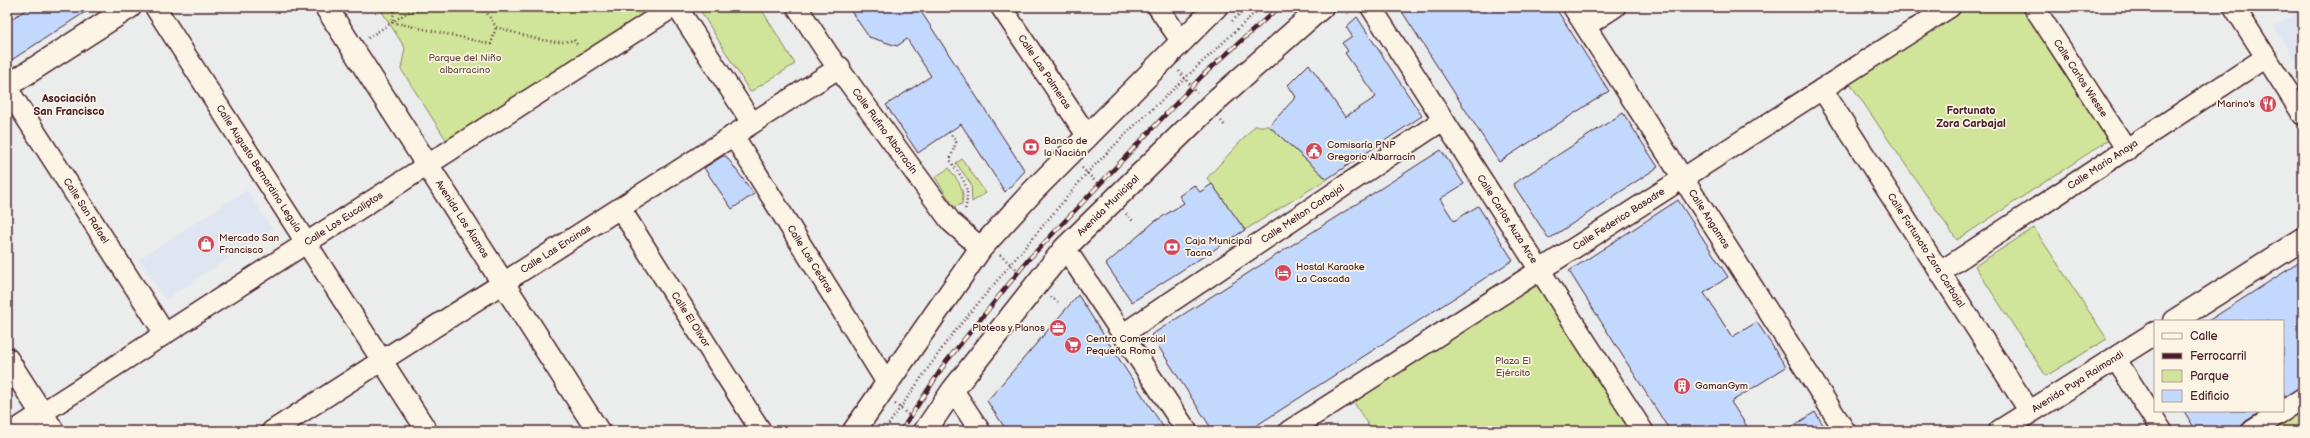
<svg xmlns="http://www.w3.org/2000/svg" width="2310" height="438" viewBox="0 0 2310 438" font-family="'Balsamiq Sans',sans-serif">
	<style>
		.built { fill: #dfe6f1 }
		.green { fill: #d0e59a; stroke: #8d8262 }
		.building { fill: #c3d8fd; stroke: #4a1f2b }
		.lines { fill: none; stroke-linecap: round; stroke-linejoin: round }
		.minor-casing { stroke: #4a1f2b; stroke-width: 23 }
		.tertiary-casing { stroke: #4a1f2b; stroke-width: 25 }
		.secondary-casing { stroke: #4a1f2b; stroke-width: 25 }
		.path { stroke: #4a1f2b; stroke-width: 2.5; stroke-dasharray: 1 3; stroke-linecap: butt }
		.minor { stroke: #fcf5e5; stroke-width: 20 }
		.tertiary { stroke: #fcf5e5; stroke-width: 22 }
		.secondary { stroke: #fcf5e5; stroke-width: 22 }
		.rail-casing { stroke: #4a1f2b; stroke-width: 4.5 }
		.rail { stroke: #fcf5e5; stroke-width: 3; stroke-dasharray: 9; stroke-linecap: butt }
		.labels { text-anchor: middle; dominant-baseline: central; stroke-width: 3.5; stroke-linejoin: round; paint-order: stroke }
		.park-label { font-size: 10px; fill: #6c5047; stroke: #fcf5e5 }
		.street-label { font-size: 10px; fill: #4a1f2b; stroke: #fcf5e5 }
		.poi-label { font-size: 10px; fill: #4a1f2b; stroke: #fcf5e5; text-anchor: start }
		.neighbourhood-label { font-size: 11px; font-weight: bold; fill: #4a1f2b; stroke: #fcf5e5 }
	</style>
	<rect width="100%" height="100%" fill="#ebecec"/>
	<filter id="ink" filterUnits="userSpaceOnUse"><feTurbulence type="fractalNoise" baseFrequency=".025" numOctaves="2"/><feDisplacementMap in="SourceGraphic" scale="8" xChannelSelector="R" yChannelSelector="G"/><feConvolveMatrix kernelMatrix="1 2 1 2 8 2 1 2 1" color-interpolation-filters="sRGB"/></filter>
	<g filter="url(#ink)">
		<path class="built" d="M2303 9V71L2274 27Z
			M247 190 272 229 165 300 139 259Z"/>
		<path class="green" d="M379 7H645L648 11 447 141 401 69 405 48Z
			M705 7H760L795 64 750 92 700 10Z
			M1967 7H2027L2113 137 1957 240 1849 82Z
			M1255 126H1269L1327 179 1245 230 1207 178Z
			M962 159 986 193 972 202 971 184 956 163Z
			M949 168C957 180 966 189 962 204L954 207 935 177Z
			M2034 228 2107 339 2046 376 1975 266Z
			M1534 278 1630 431H1372L1349 395Z
			M2303 405V431H2262Z"/>
		<path class="building" d="M30 7H93L7 63V22Z
			M848 7H918L1025 171 1005 192 961 124 918 153 886 105 931 76 907 39 897 46 869 37Z
			M1399 7H1555L1609 91 1499 162Z
			M1357 17 1422 116 1327 179 1269 126 1296 97 1288 85 1309 64 1345 117 1376 97 1345 53 1348 51 1342 43 1352 36 1346 27Z
			M1623 113 1658 167 1549 239 1513 184Z
			M1441 150 1464 184 1440 199 1454 221 1478 206 1513 260 1248 431H1213L1151 335Z
			M723 156H726L754 194 732 209 704 168Z
			M1212 184 1245 230 1132 302 1106 264 1154 222 1184 203 1179 196 1194 185 1200 192Z
			M1678 200 1728 277 1704 293 1732 337 1757 322 1786 367 1731 402 1750 431H1670L1569 271Z
			M2303 260V387L2283 397V321H2208Z
			M1078 295 1139 390 1166 431H1007L987 401Z
			M2184 411H2262L2246 421 2237 431H2196Z
			M1815 412 1827 431H1785Z"/>
		<g class="lines">
			<g class="minor-casing">
				<g id="minor">
					<path id="s1" d="M155 7 427 431"/>
					<path d="M677 7 752 123"/>
					<path id="s2" d="M797 7 828 54 951 222 981 248"/>
					<path id="s3" d="M1001 7 1088 137"/>
					<path d="M1158 7 1181 41"/>
					<path id="s4" d="M1371 7 1643 431"/>
					<path id="s5" d="M1573 7 1845 431"/>
					<path id="s6" d="M2034 7 2127 150"/>
					<path d="M2234 7 2303 115"/>
					<path d="M1586 26 1615 7"/>
					<path id="s7" d="M7 88 165 334"/>
					<path id="s8" d="M1822 89 2030 412"/>
					<path id="s9" d="M733 135 887 383"/>
					<path id="s10" d="M620 208 761 431"/>
					<path d="M1065 248 1187 431"/>
					<path id="s11" d="M1940 272 2266 57"/>
					<path id="s12" d="M1123 334 1443 120"/>
					<path d="M2115 358 2162 431"/>
					<path d="M953 390 980 431"/>
					<path d="M2283 411 2303 398"/>
					<path id="s13" d="M14 431 673 7"/>
					<path id="s14" d="M272 431 840 67"/>
					<path id="s15" d="M1289 431 1950 7"/>
					<path d="M2252 431 2283 411"/>
				</g>
			</g>
			<g class="tertiary-casing">
				<g id="tertiary">
					<path id="s16" d="M326 7 598 431"/>
					<path d="M7 86 130 7"/>
					<path d="M2174 321 2303 239"/>
					<path d="M7 359 53 431"/>
					<path id="s17" d="M2000 431 2155 333"/>
				</g>
			</g>
			<g class="secondary-casing">
				<g id="secondary">
					<path d="M854 431 981 248 1034 190 1216 7"/>
					<path id="s18" d="M925 431 953 390 1065 248 1214 102 1322 7"/>
				</g>
			</g>
			<path class="path" d="M395 7 392 22 491 44 496 27
				M483 7 496 27C517 33 553 47 574 40L578 46
				M1342 7 1348 14
				M1232 21 1247 7
				M368 38 408 12 423 10 428 7
				M1179 71 1197 93
				M1221 121 1226 127
				M949 132 956 142 950 160C963 180 971 186 965 210
				M1082 168 1101 187
				M1126 214 1133 221
				M1000 255 1021 273
				M1051 297 1058 302
				M895 404 911 417
				M884 431 950 337 1087 173 1133 127 1261 7"/>
			<use href="#minor" class="minor"/>
			<use href="#tertiary" class="tertiary"/>
			<use href="#secondary" class="secondary"/>
			<g class="rail-casing">
				<path id="rail" d="M901 431 946 362 1028 260 1202 76 1279 7"/>
			</g>
			<use href="#rail" class="rail"/>
		</g>
	</g>
	<defs>
		<g id="restaurant-disc" transform="scale(0.9)"><circle r="9.5" fill="#d1495b" stroke="#fcf5e5"/><path d="M-5-6h1v4h1v-4h1v4h1v-4h1v5L-1.5 .5V6h-2V.5L-5-1ZM5-6V6H3V1.5H1.5Q1.5-4 5-6Z" fill="#fff"/></g>
		<g id="bank-disc" transform="scale(0.9)"><circle r="9.5" fill="#d1495b" stroke="#fcf5e5"/><path d="M-6-4H6V4H-6ZM0-2.3a2.3 2.3 0 1 0 0 4.6a2.3 2.3 0 1 0 0-4.6Z" fill="#fff"/></g>
		<g id="civic-disc" transform="scale(0.9)"><circle r="9.5" fill="#d1495b" stroke="#fcf5e5"/><path d="M-.6-6.5H3V-4.5H.6V-3L4-1V1h2V6H-6V1h2V-1L-.6-3ZM-1.2 2.5V6h2.4V2.5Z" fill="#fff"/></g>
		<g id="shop-disc" transform="scale(0.9)"><circle r="9.5" fill="#d1495b" stroke="#fcf5e5"/><path d="M-5-2.5h2.3a2.7 3.5 0 0 1 5.4 0H5L5.5 6h-11ZM-1.5-2.5h3a1.5 2.3 0 0 0-3 0Z" fill="#fff"/></g>
		<g id="hotel-disc" transform="scale(0.9)"><circle r="9.5" fill="#d1495b" stroke="#fcf5e5"/><path d="M-6-4.5h1.5V1H6V5H4.5V3h-9V5H-6ZM-4 0a1.8 1.8 0 1 1 3.6 0ZM.5 0V-2.5h3Q6-2.5 6 0Z" fill="#fff"/></g>
		<g id="office-disc" transform="scale(0.9)"><circle r="9.5" fill="#d1495b" stroke="#fcf5e5"/><path d="M-6-3h4V-5.5h4V-3h4V5H-6ZM-1-4.5V-3h2v-1.5ZM-6 0V1H6V0Z" fill="#fff"/></g>
		<g id="supermarket-disc" transform="scale(0.9)"><circle r="9.5" fill="#d1495b" stroke="#fcf5e5"/><path d="M-6-5.5h2.5l.6 2H6L4.5 2H-2.5L-4.4-4H-6ZM-1.5 3.2a1.3 1.3 0 1 0 .1 0ZM3 3.2a1.3 1.3 0 1 0 .1 0Z" fill="#fff"/></g>
		<g id="building-disc" transform="scale(0.9)"><circle r="9.5" fill="#d1495b" stroke="#fcf5e5"/><path d="M-4-6H4V6H1V3H-1V6H-4ZM-2.5-4.3h1.7v1.8h-1.7ZM.8-4.3h1.7v1.8H.8ZM-2.5-1h1.7V.8h-1.7ZM.8-1h1.7V.8H.8Z" fill="#fff"/></g>
	</defs>
	<g fill-rule="evenodd">
		<use href="#restaurant-disc" x="2268" y="104"/>
		<use href="#bank-disc" x="1031" y="147"/>
		<use href="#civic-disc" x="1314" y="151"/>
		<use href="#shop-disc" x="206" y="244"/>
		<use href="#bank-disc" x="1172" y="247"/>
		<use href="#hotel-disc" x="1283" y="273"/>
		<use href="#office-disc" x="1058" y="328"/>
		<use href="#supermarket-disc" x="1073" y="345"/>
		<use href="#building-disc" x="1682" y="386"/>
	</g>
	<g class="labels">
		<g class="park-label">
			<text x="465" y="58">Parque del Niño<tspan x="465" dy="12">albarracino</tspan></text>
			<text x="1513" y="361">Plaza El<tspan x="1513" dy="12">Ejército</tspan></text>
		</g>
		<g class="street-label">
			<text stroke="none"><textPath href="#s3" startOffset="78">Calle Las Palmeras</textPath></text>
			<text stroke="none"><textPath href="#s6" startOffset="85">Calle Carlos Wiesse</textPath></text>
			<text stroke="none"><textPath href="#s2" startOffset="152">Calle Rufino Albarracín</textPath></text>
			<text stroke="none"><textPath href="#s11" startOffset="195">Calle Mario Anaya</textPath></text>
			<text stroke="none"><textPath href="#s1" startOffset="192">Calle Augusto Bernardino Leguía</textPath></text>
			<text stroke="none"><textPath href="#s18" startOffset="291">Avenida Municipal</textPath></text>
			<text stroke="none"><textPath href="#s7" startOffset="146">Calle San Rafael</textPath></text>
			<text stroke="none"><textPath href="#s12" startOffset="216">Calle Melton Carbajal</textPath></text>
			<text stroke="none"><textPath href="#s13" startOffset="392">Calle Los Eucaliptos</textPath></text>
			<text stroke="none"><textPath href="#s16" startOffset="252">Avenida Los Álamos</textPath></text>
			<text stroke="none"><textPath href="#s4" startOffset="252">Calle Carlos Auza Arce</textPath></text>
			<text stroke="none"><textPath href="#s15" startOffset="392">Calle Federico Basadre</textPath></text>
			<text stroke="none"><textPath href="#s5" startOffset="252">Calle Angamos</textPath></text>
			<text stroke="none"><textPath href="#s14" startOffset="337">Calle Las Encinas</textPath></text>
			<text stroke="none"><textPath href="#s8" startOffset="192">Calle Fortunato Zora Carbajal</textPath></text>
			<text stroke="none"><textPath href="#s9" startOffset="146">Calle Los Cedros</textPath></text>
			<text stroke="none"><textPath href="#s10" startOffset="132">Calle El Olivar</textPath></text>
			<text stroke="none"><textPath href="#s17" startOffset="92">Avenida Puya Raimondi</textPath></text>
		</g>
		<g class="poi-label">
			<text x="2255" y="104" text-anchor="end">Marino's</text>
			<text x="1044" y="141">Banco de<tspan x="1044" dy="12">la Nación</tspan></text>
			<text x="1327" y="145">Comisaría PNP<tspan x="1327" dy="12">Gregorio Albarracín</tspan></text>
			<text x="219" y="238">Mercado San<tspan x="219" dy="12">Francisco</tspan></text>
			<text x="1185" y="241">Caja Municipal<tspan x="1185" dy="12">Tacna</tspan></text>
			<text x="1296" y="267">Hostal Karaoke<tspan x="1296" dy="12">La Cascada</tspan></text>
			<text x="1045" y="328" text-anchor="end">Ploteos y Planos</text>
			<text x="1086" y="339">Centro Comercial<tspan x="1086" dy="12">Pequeña Roma</tspan></text>
			<text x="1695" y="386">GamanGym</text>
		</g>
		<g class="neighbourhood-label">
			<text x="69" y="98">Asociación<tspan x="69" dy="13">San Francisco</tspan></text>
			<text x="1971" y="110">Fortunato<tspan x="1971" dy="13">Zora Carbajal</tspan></text>
		</g>
	</g>
	<rect width="2310" height="438" fill="none" stroke="#fcf5e5" stroke-width="24"/>
	<rect x="12" y="12" width="2286" height="414" fill="none" stroke="#4a1f2b" stroke-width="1.5" filter="url(#ink)"/>
	<rect x="2154" y="320" width="130" height="92" fill="#fcf5e5" stroke="#b59f9b"/>
	<rect x="2162" y="333" width="20" height="6" fill="#fcf5e5" stroke="#b59f9b"/>
	<text x="2190" y="340" font-size="12" fill="#4a1f2b">Calle</text>
	<rect x="2162" y="353" width="20" height="6" fill="#4a1f2b" stroke="#b59f9b"/>
	<text x="2190" y="360" font-size="12" fill="#4a1f2b">Ferrocarril</text>
	<rect x="2162" y="370" width="20" height="12" fill="#d0e59a" stroke="#b59f9b"/>
	<text x="2190" y="380" font-size="12" fill="#4a1f2b">Parque</text>
	<rect x="2162" y="390" width="20" height="12" fill="#c3d8fd" stroke="#b59f9b"/>
	<text x="2190" y="400" font-size="12" fill="#4a1f2b">Edificio</text>
</svg>
